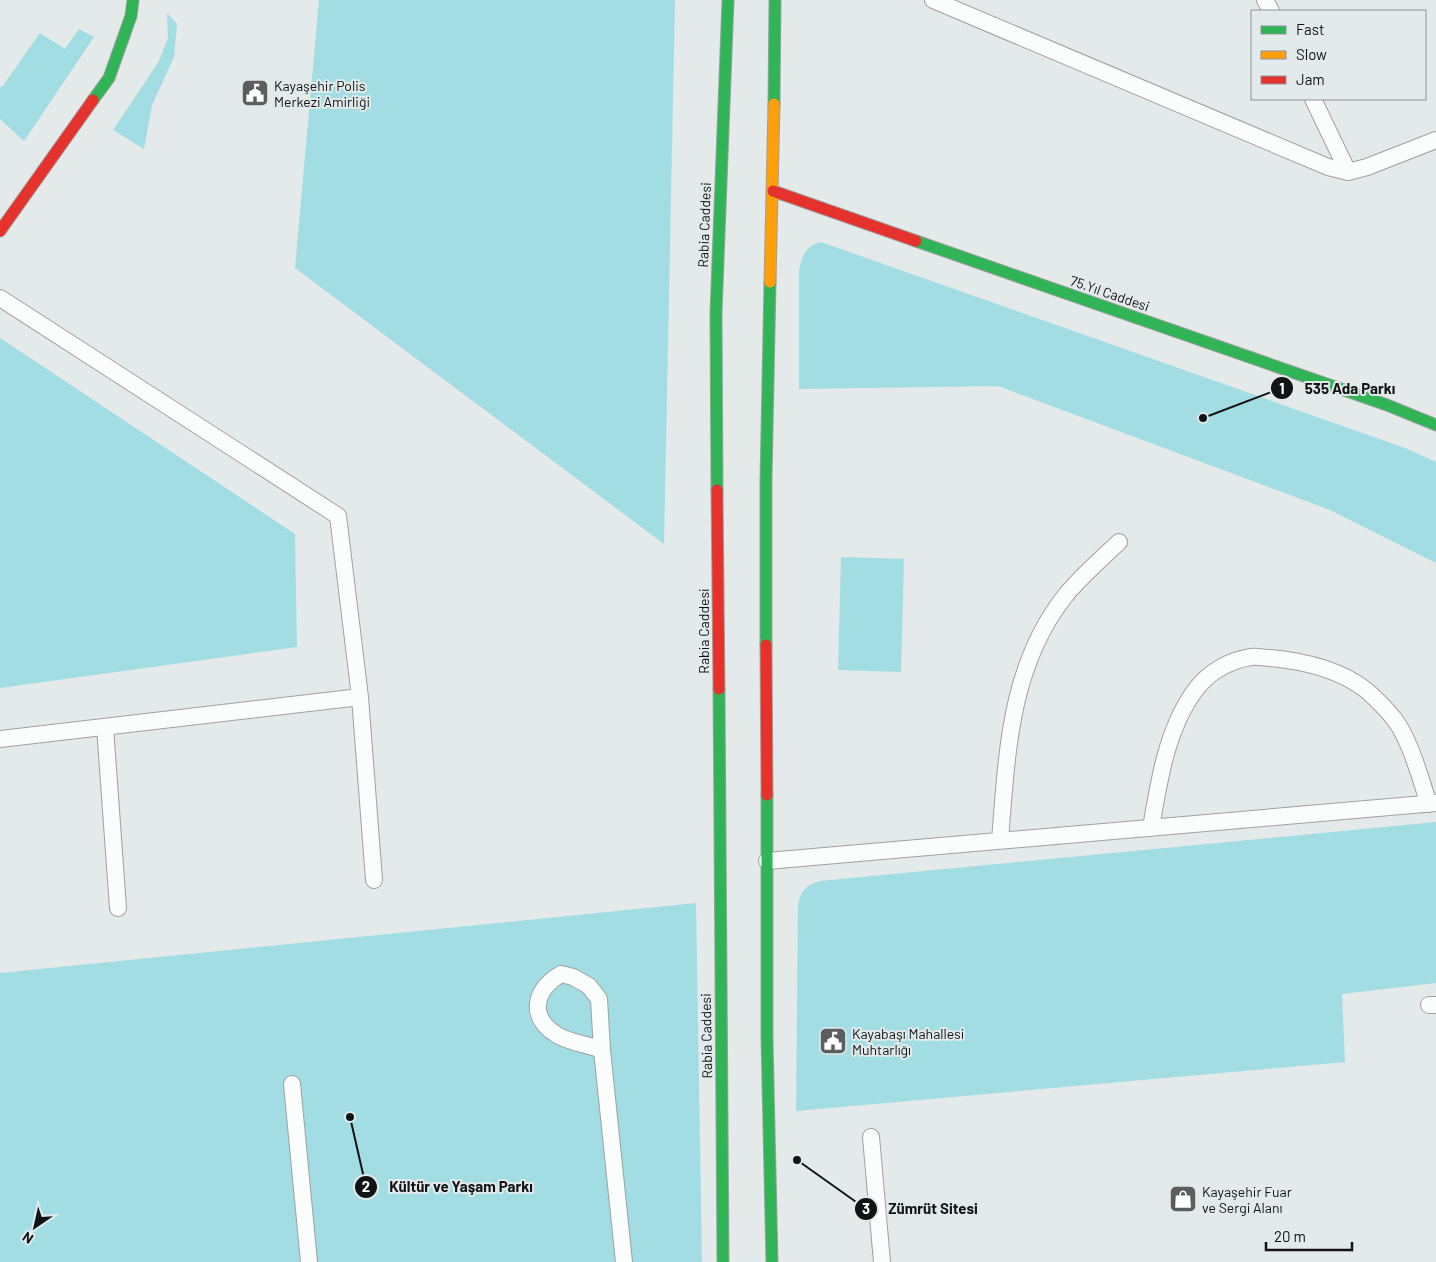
<svg xmlns="http://www.w3.org/2000/svg" width="1436" height="1262" viewBox="0 0 1436 1262" font-family="Barlow,sans-serif">
	<style>
		.green { fill: #a2dde3 }
		.lines { fill: none; stroke-linecap: round; stroke-linejoin: round }
		.lane-casing { stroke: #9ea1a2; stroke-width: 18 }
		.fast-casing { stroke: #9ea1a2; stroke-width: 13 }
		.slow-casing { stroke: #9ea1a2; stroke-width: 13 }
		.jam-casing { stroke: #9ea1a2; stroke-width: 13 }
		.lane { stroke: #fbfcfc; stroke-width: 16 }
		.fast { stroke: #30b455; stroke-width: 11 }
		.slow { stroke: #ff9f0a; stroke-width: 11 }
		.jam { stroke: #e5322d; stroke-width: 11 }
		.labels { text-anchor: middle; dominant-baseline: central; stroke-width: 4; stroke-linejoin: round; paint-order: stroke }
		.poi-label { font-size: 14px; fill: #111314; stroke: #e2eaeb; text-anchor: start }
		.street-label { font-size: 14px; fill: #111314; stroke: #e2eaeb }
		.leader { fill: none; stroke: #111314; stroke-width: 2 }
		.callout-dot { fill: #111314; stroke: #e2eaeb; stroke-width: 2 }
		.mark-label { font-size: 15px; text-anchor: middle; font-weight: bold; fill: #fff }
		.callout-label { font-size: 15px; text-anchor: middle; font-weight: bold; fill: #111314; stroke: #e2eaeb; stroke-width: 4; stroke-linejoin: round; paint-order: stroke }
	</style>
	<rect width="100%" height="100%" fill="#e4e9e9"/>
	<path class="green" d="M319 0H675L664 544 295 268Z
		M167 13 177 24 174 57 152 105 144 149 113 130 158 63 168 38Z
		M79 29 94 37 24 141 0 119V86L2 87 40 33 65 49Z
		M821 242 1405 448 1436 462V563L1330 510 998 386 799 389V270C802 256 806 245 821 242Z
		M0 338 295 534 297 647 0 688Z
		M841 557 904 559 901 672 838 670Z
		M1436 822V983L1342 994 1345 1062 796 1111 798 906C801 890 805 886 820 881Z
		M696 903 702 1262H0V973Z"/>
	<g class="lines">
		<g class="lane-casing">
			<path id="lane" d="M933 0 1328 167 1348 172 1367 167 1436 140
				M1265 0 1271 11
				M1313 99 1348 172
				M0 298 338 516 360 697 0 739
				M360 697 374 880
				M105 727 118 908
				M1151 828C1159 780 1167 728 1196 689 1209 672 1230 660 1251 657 1257 656 1264 658 1270 658 1303 661 1339 669 1366 690 1374 697 1388 711 1395 720 1411 742 1420 778 1429 804
				M1000 840C1007 755 1009 667 1065 596 1080 577 1100 560 1119 542
				M767 861 1436 803
				M1429 1005H1436
				M602 1050C589 1045 568 1042 557 1035 528 1017 534 990 561 974L573 977 589 986 599 999 602 1050 624 1262
				M292 1084 309 1262
				M871 1137 882 1262"/>
		</g>
		<g class="fast-casing">
			<path id="fast" d="M93 100 109 78 131 16 133 0
				M774 104 775 0
				M916 241 1387 405 1436 425
				M717 490 716 313 728 0
				M766 645V479L770 282
				M719 689 723 1262
				M767 795V1039L772 1262"/>
		</g>
		<g class="slow-casing">
			<path id="slow" d="M770 282 774 104"/>
		</g>
		<g class="jam-casing">
			<path id="jam" d="M773 191 916 241
				M0 231 93 100
				M717 490 719 689
				M766 645 767 795"/>
		</g>
		<use href="#lane" class="lane"/>
		<use href="#fast" class="fast"/>
		<use href="#slow" class="slow"/>
		<use href="#jam" class="jam"/>
	</g>
	<defs>
		<g id="civic-square" transform="scale(1.4375)"><rect x="-9" y="-9" width="18" height="18" rx="4" fill="#5b5e5f" stroke="#e2eaeb"/><path d="M-.6-6.5H3V-4.5H.6V-3L4-1V1h2V6H-6V1h2V-1L-.6-3ZM-1.2 2.5V6h2.4V2.5Z" fill="#fff"/></g>
		<g id="shop-square" transform="scale(1.4375)"><rect x="-9" y="-9" width="18" height="18" rx="4" fill="#5b5e5f" stroke="#e2eaeb"/><path d="M-5-2.5h2.3a2.7 3.5 0 0 1 5.4 0H5L5.5 6h-11ZM-1.5-2.5h3a1.5 2.3 0 0 0-3 0Z" fill="#fff"/></g>
	</defs>
	<g fill-rule="evenodd">
		<use href="#civic-square" x="255" y="93"/>
		<use href="#civic-square" x="833" y="1041"/>
		<use href="#shop-square" x="1183" y="1199"/>
	</g>
	<g class="labels">
		<g class="poi-label">
			<text x="274" y="85">Kayaşehir Polis<tspan x="274" dy="16">Merkezi Amirliği</tspan></text>
			<text x="852" y="1033">Kayabaşı Mahallesi<tspan x="852" dy="16">Muhtarlığı</tspan></text>
			<text x="1202" y="1191">Kayaşehir Fuar<tspan x="1202" dy="16">ve Sergi Alanı</tspan></text>
		</g>
		<g class="street-label">
			<text transform="translate(704 225) rotate(-88)">Rabia Caddesi</text>
			<text transform="translate(1110 293) rotate(19)">75.Yıl Caddesi</text>
			<text transform="translate(703 631) rotate(-90)">Rabia Caddesi</text>
			<text transform="translate(706 1036) rotate(-91)">Rabia Caddesi</text>
		</g>
	</g>
	<path class="leader" d="M1203 418L1282 388M350 1117L366 1187M797 1160L866 1209"/>
	<g class="callout-dot">
		<circle cx="1203" cy="418" r="5"/>
		<circle cx="350" cy="1117" r="5"/>
		<circle cx="797" cy="1160" r="5"/>
		<circle cx="1282" cy="388" r="12"/>
		<circle cx="366" cy="1187" r="12"/>
		<circle cx="866" cy="1209" r="12"/>
	</g>
	<g class="mark-label">
		<text x="1282" y="394">1</text>
		<text x="366" y="1192">2</text>
		<text x="866" y="1214">3</text>
	</g>
	<g class="callout-label">
		<text x="1350" y="394">535 Ada Parkı</text>
		<text x="461" y="1192">Kültür ve Yaşam Parkı</text>
		<text x="933" y="1214">Zümrüt Sitesi</text>
	</g>
	<rect x="1251" y="10" width="175" height="90" fill="#e2eaeb" stroke="#8e9495"/>
	<rect x="1261" y="26" width="25" height="8" fill="#30b455" stroke="#8e9495"/>
	<text x="1296" y="35" font-size="15" fill="#111314">Fast</text>
	<rect x="1261" y="51" width="25" height="8" fill="#ff9f0a" stroke="#8e9495"/>
	<text x="1296" y="60" font-size="15" fill="#111314">Slow</text>
	<rect x="1261" y="76" width="25" height="8" fill="#e5322d" stroke="#8e9495"/>
	<text x="1296" y="85" font-size="15" fill="#111314">Jam</text>
	<g transform="translate(35 1227) rotate(214)" stroke="#e2eaeb" stroke-width="4" paint-order="stroke">
	<path d="M0-4L9 19L0 12L-9 19Z" fill="#111314"/>
	<text y="-8" font-size="14" font-weight="bold" text-anchor="middle" fill="#111314">N</text>
	</g>
	<path d="M1266 1242v8h86v-8" fill="none" stroke="#111314" stroke-width="2.5"/>
	<text x="1274" y="1242" font-size="15" fill="#111314" stroke="#e2eaeb" stroke-width="4" paint-order="stroke">20 m</text>
</svg>
